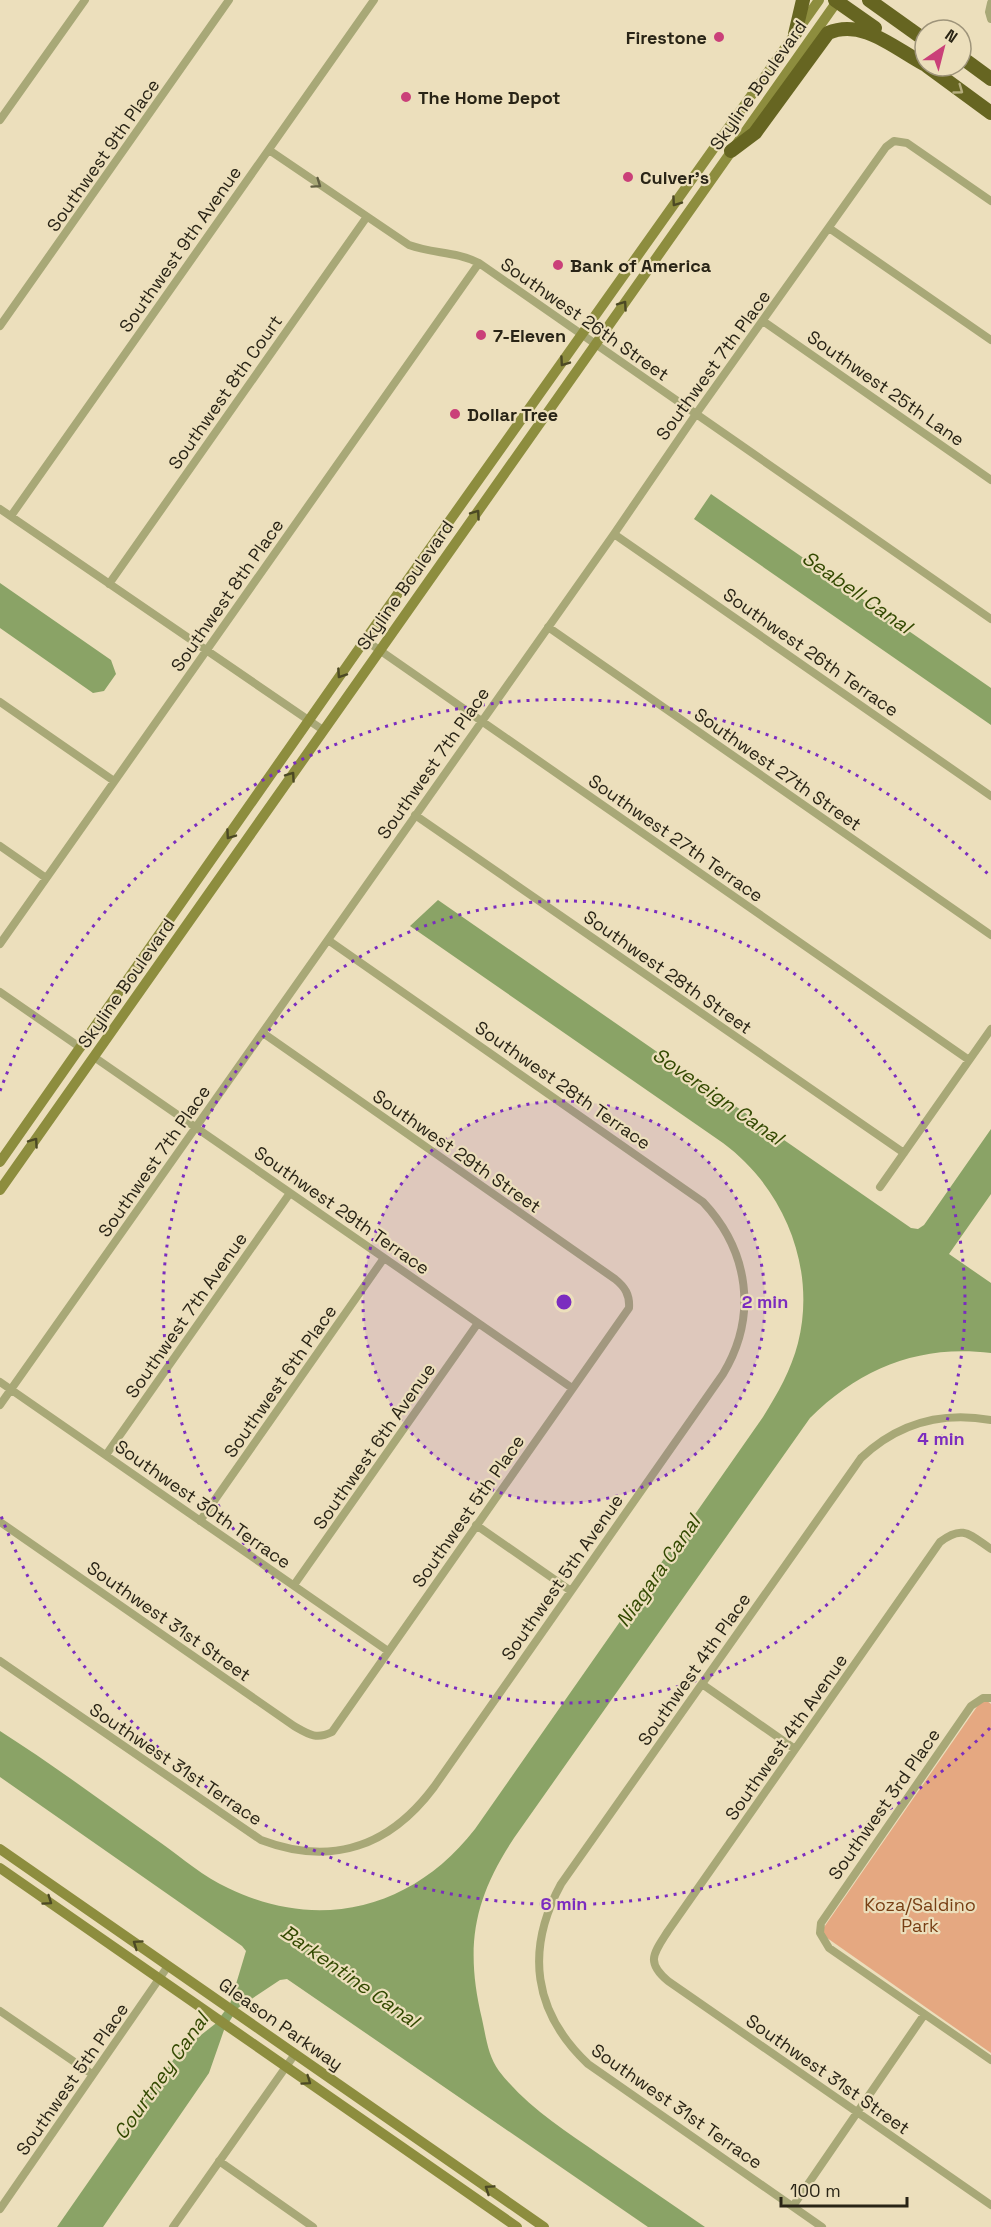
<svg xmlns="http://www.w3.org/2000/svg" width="991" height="2227" viewBox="0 0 991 2227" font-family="'Space Grotesk',sans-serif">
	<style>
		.park { fill: #e5a881 }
		.water { fill: #8aa366 }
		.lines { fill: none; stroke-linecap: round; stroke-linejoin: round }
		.street { stroke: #a8a877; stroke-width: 8 }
		.secondary { stroke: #8d8d3e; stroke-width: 10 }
		.highway { stroke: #666521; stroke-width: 14 }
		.oneway { stroke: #b6ae7e }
		.oneway2 { stroke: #625f42 }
		.oneway3 { stroke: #4c4924 }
		.ring { fill: none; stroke: #7b2cbf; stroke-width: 3; stroke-dasharray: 3 6 }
		.poi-dot { fill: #ca4079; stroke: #ecdfbc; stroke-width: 2 }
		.labels { text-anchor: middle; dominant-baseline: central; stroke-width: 4.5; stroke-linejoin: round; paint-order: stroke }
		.poi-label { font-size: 18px; font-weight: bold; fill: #292416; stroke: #ecdfbc; text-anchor: start }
		.street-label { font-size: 18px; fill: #292416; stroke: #ecdfbc }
		.park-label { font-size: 18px; fill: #773f14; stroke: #ecdfbc }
		.water-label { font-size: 20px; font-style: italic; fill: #334901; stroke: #ecdfbc }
		.centre { fill: #7b2cbf; stroke: #ecdfbc; stroke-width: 3 }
		.ring-label { font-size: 18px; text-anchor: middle; font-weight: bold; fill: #7b2cbf; stroke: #ecdfbc; stroke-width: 4.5; stroke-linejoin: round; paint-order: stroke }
	</style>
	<rect width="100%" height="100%" fill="#ecdfbc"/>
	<path class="park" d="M983 1698 991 1704V2053L820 1933Z"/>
	<path class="water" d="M711 494 991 688V725L694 519Z
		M0 583 111 660 116 674 104 691 93 693 0 628Z
		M438 900 911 1228 918 1229 924 1225 991 1129V1194L949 1254 991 1283V1353C920 1344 860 1368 810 1418L514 1838C473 1900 465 1947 482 2019 486 2037 488 2056 499 2071 526 2106 564 2130 600 2155 635 2179 670 2203 705 2227H648L287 1979 280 1980 238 2008 224 2030 209 2073 103 2227H57L178 2053 215 2024 230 2004 246 1951 242 1946 0 1777V1731C55 1766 107 1805 161 1843 182 1858 204 1877 228 1888 320 1933 414 1908 475 1829L763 1417C778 1393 791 1370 798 1343 817 1268 784 1188 723 1143L410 926Z"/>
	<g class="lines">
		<path class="street" d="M991 3 989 12 991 19
			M0 120 85 0
			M269 150 409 245C434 254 455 251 479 263L991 619
			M829 228 991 340
			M763 321 991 480
			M0 326 229 0
			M0 509 323 730
			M11 516 374 0
			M614 534 991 796
			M109 584 366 218
			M548 627 991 935
			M365 640 969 1060
			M0 702 114 781
			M415 815 904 1153
			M0 846 46 878
			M0 944 479 263
			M0 992 81 1048
			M94 1057 572 1388
			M880 1187 991 1029
			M0 1382 388 1651
			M0 1405 614 534 696 414 886 147 894 141 907 143 991 201
			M106 1455 290 1193
			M200 1521 384 1258
			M0 1522 294 1726C308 1734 316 1740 332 1732L629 1308C630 1295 625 1287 615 1279L263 1033
			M476 1525 571 1591
			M991 1549C970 1535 963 1524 940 1542L668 1931C654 1953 645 1962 668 1981L991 2205
			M294 1585 478 1323
			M0 1661 261 1840C332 1867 390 1846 434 1787L723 1374C758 1316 749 1251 703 1202L328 940
			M702 1684 795 1749
			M991 1698H983L971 1706 821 1923 820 1933 829 1948 991 2060
			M0 2011 92 2074
			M219 2161 313 2227
			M793 2206 924 2015
			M0 2209 168 1966
			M173 2227 295 2054
			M822 2227 588 2064C533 2012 525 1950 561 1884L861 1458C898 1423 941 1411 991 1420"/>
		<path class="secondary" d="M0 1162 365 640 819 0
			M0 1190 838 0
			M0 1849 544 2227
			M0 1868 517 2227"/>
		<path class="highway" d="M835 0 875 28
			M869 0 925 40
			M795 34 803 0
			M961 57 991 79
			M927 66 991 113
			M731 151 755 133 828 33C862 18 894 48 924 64"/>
	</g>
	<defs><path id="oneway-chevron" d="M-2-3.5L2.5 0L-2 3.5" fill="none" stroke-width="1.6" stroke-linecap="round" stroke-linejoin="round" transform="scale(1.5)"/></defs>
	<use class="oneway" href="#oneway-chevron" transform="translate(959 90) rotate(36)"/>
	<use class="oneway2" href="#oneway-chevron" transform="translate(317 184) rotate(35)"/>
	<g class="oneway3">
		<use href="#oneway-chevron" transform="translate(676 202) rotate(125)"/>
		<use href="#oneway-chevron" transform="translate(623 305) rotate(-55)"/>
		<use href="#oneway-chevron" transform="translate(564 362) rotate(125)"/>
		<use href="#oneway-chevron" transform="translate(476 514) rotate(-55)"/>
		<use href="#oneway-chevron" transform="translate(341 674) rotate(124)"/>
		<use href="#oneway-chevron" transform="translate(291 776) rotate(-55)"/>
		<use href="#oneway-chevron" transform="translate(230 835) rotate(125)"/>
		<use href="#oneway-chevron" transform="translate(34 1142) rotate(-55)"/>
		<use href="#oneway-chevron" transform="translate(48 1901) rotate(35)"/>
		<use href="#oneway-chevron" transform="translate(137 1944) rotate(-145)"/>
		<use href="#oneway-chevron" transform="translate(307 2081) rotate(35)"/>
		<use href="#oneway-chevron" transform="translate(489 2189) rotate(-146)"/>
	</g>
	<circle cx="564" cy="1302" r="201" fill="#7b2cbf" fill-opacity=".12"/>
	<g class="ring">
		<circle cx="564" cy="1302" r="201"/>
		<circle cx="564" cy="1302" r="401"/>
		<path d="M990 1728A602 602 0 0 1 0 1513M0 1091A602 602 0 0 1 990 876"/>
	</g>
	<g class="poi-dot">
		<circle cx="719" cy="37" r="6"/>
		<circle cx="406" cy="97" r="6"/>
		<circle cx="628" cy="177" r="6"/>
		<circle cx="558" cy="265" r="6"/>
		<circle cx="481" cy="335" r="6"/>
		<circle cx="455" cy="414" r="6"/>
	</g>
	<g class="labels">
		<g class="poi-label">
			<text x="707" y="37" text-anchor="end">Firestone</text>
			<text x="418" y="97">The Home Depot</text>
			<text x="640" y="177">Culver's</text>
			<text x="570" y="265">Bank of America</text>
			<text x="493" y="335">7-Eleven</text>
			<text x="467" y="414">Dollar Tree</text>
		</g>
		<g class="street-label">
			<text transform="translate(758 85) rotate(-55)">Skyline Boulevard</text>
			<text transform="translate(103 155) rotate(-55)">Southwest 9th Place</text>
			<text transform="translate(180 249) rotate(-55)">Southwest 9th Avenue</text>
			<text transform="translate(585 319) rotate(35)">Southwest 26th Street</text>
			<text transform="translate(713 365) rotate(-54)">Southwest 7th Place</text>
			<text transform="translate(886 388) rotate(35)">Southwest 25th Lane</text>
			<text transform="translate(225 392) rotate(-55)">Southwest 8th Court</text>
			<text transform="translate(405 585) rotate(-55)">Skyline Boulevard</text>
			<text transform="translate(227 595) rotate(-55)">Southwest 8th Place</text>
			<text transform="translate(811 652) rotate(35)">Southwest 26th Terrace</text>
			<text transform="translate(433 763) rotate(-55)">Southwest 7th Place</text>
			<text transform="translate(778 769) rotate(35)">Southwest 27th Street</text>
			<text transform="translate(676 838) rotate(35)">Southwest 27th Terrace</text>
			<text transform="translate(668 972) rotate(35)">Southwest 28th Street</text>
			<text transform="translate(126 983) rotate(-55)">Skyline Boulevard</text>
			<text transform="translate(563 1085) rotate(35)">Southwest 28th Terrace</text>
			<text transform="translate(457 1151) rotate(35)">Southwest 29th Street</text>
			<text transform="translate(154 1161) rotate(-55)">Southwest 7th Place</text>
			<text transform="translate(342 1210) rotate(35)">Southwest 29th Terrace</text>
			<text transform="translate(186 1315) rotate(-55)">Southwest 7th Avenue</text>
			<text transform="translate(280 1381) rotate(-55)">Southwest 6th Place</text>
			<text transform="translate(374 1446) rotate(-55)">Southwest 6th Avenue</text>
			<text transform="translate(203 1504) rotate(35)">Southwest 30th Terrace</text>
			<text transform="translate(468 1511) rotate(-55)">Southwest 5th Place</text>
			<text transform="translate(562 1577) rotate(-55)">Southwest 5th Avenue</text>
			<text transform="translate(169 1621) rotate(35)">Southwest 31st Street</text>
			<text transform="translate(694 1669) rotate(-55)">Southwest 4th Place</text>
			<text transform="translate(786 1737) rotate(-55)">Southwest 4th Avenue</text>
			<text transform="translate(176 1764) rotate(34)">Southwest 31st Terrace</text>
			<text transform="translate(884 1804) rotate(-55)">Southwest 3rd Place</text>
			<text transform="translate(281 2024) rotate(35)">Gleason Parkway</text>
			<text transform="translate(828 2074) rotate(35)">Southwest 31st Street</text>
			<text transform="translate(72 2079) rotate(-55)">Southwest 5th Place</text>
			<text transform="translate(677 2106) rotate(35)">Southwest 31st Terrace</text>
		</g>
		<g class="park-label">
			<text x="920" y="1904">Koza/Saldino<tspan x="920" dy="21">Park</tspan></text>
		</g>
		<g class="water-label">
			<text transform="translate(857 592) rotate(35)">Seabell Canal</text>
			<text transform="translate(718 1096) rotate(35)">Sovereign Canal</text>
			<text transform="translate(658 1571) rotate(-55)">Niagara Canal</text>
			<text transform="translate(350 1976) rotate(35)">Barkentine Canal</text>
			<text transform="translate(161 2076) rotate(-55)">Courtney Canal</text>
		</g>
	</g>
	<circle cx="564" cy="1302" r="9" class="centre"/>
	<g class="ring-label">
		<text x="765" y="1308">2 min</text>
		<text x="941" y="1445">4 min</text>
		<text x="564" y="1910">6 min</text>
	</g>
	<g transform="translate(943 48) rotate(35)"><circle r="28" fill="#ecdfbc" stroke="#9e947a" stroke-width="1.5"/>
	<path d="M0-4.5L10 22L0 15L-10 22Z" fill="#ca4079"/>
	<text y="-9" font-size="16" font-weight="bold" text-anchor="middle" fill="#292416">N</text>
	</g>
	<path d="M781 2197v9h126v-9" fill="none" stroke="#292416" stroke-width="3"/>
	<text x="790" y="2197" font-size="18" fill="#292416" stroke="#ecdfbc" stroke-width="4.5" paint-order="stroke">100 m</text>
</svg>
